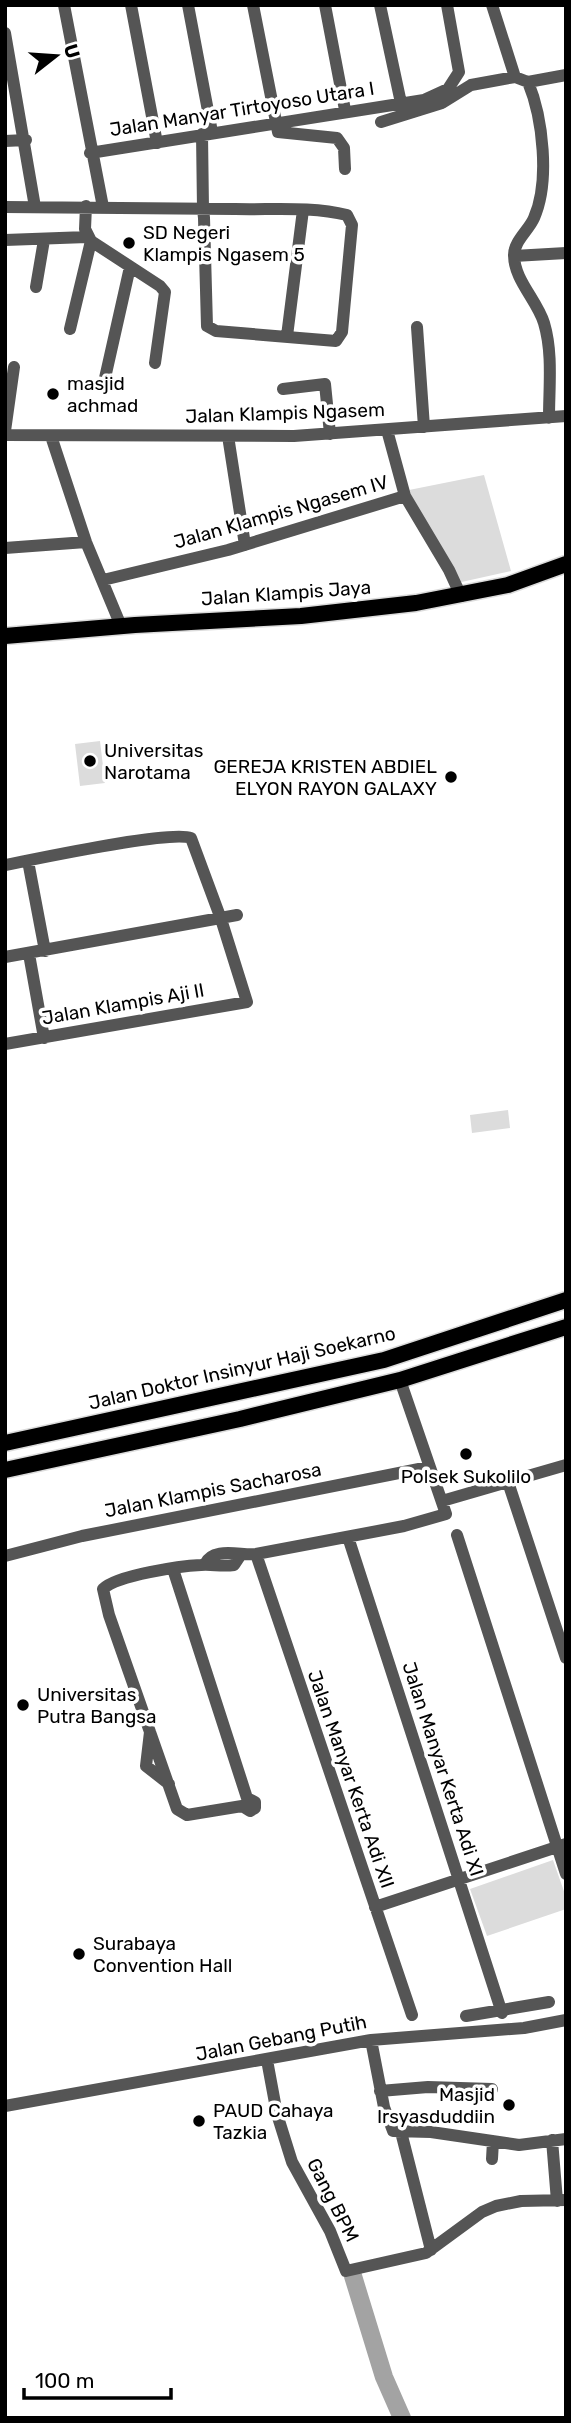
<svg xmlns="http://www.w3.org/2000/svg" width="571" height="2423" viewBox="0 0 571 2423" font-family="Rubik,sans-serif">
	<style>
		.green { fill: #dcdcdc }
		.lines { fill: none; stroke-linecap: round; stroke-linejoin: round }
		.river { stroke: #a3a3a3; stroke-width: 18 }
		.major-casing { stroke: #dbdbdb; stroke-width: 19 }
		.minor { stroke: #555; stroke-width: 12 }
		.major { stroke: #000; stroke-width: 16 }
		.poi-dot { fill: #000; stroke: #fff; stroke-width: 2.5 }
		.labels { text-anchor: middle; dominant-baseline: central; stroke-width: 7; stroke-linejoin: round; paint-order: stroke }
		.street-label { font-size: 19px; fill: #000; stroke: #fff }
		.poi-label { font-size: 19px; fill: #000; stroke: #fff; text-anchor: start }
	</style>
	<rect width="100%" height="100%" fill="#fff"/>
	<path class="green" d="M484 475 511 571 457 583 414 515 409 490Z
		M100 741 105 783 80 786 75 744Z
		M508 1110 510 1128 472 1133 470 1115Z
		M553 1860 566 1897V1909L487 1936 470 1889Z"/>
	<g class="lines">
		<path class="river" d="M353 2276 384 2377 402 2418"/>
		<g class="major-casing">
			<path id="major" d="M5 636 135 625 301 616 416 603 508 585 566 564
				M5 1443 384 1360 566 1300
				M5 1470 240 1419 400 1380 566 1327"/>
		</g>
		<path class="minor" d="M64 5 103 207
			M131 5 157 143
			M188 5 212 132
			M253 5 278 132 337 138 344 148 345 169
			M325 5 345 110
			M380 5 401 103
			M492 5 515 77
			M5 33 35 207
			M528 82 566 75
			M381 122 442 103 471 85 515 77 528 82C543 118 550 182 534 218 529 230 514 241 514 255 514 280 537 300 544 323 553 353 549 387 549 418
			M5 141 26 140
			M90 153 424 100 448 89 459 72 447 5
			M86 206 85 229 91 241 160 286 165 292 155 363
			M5 207C82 208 158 208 235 209 271 210 311 206 347 215L352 225 342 332 336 341 216 331 207 326 204 218 203 209 202 134
			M5 240 87 237
			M514 256 566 253
			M36 287 44 240
			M417 327 424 427
			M70 329 91 241
			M287 336 303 210
			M105 378 130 267
			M283 389 325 384 330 434
			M5 431 14 367
			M5 435 294 436 566 416
			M51 436 86 542 121 626
			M228 436 245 545
			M405 496 449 570 461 596
			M5 548 86 542
			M103 580 228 550 405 496 387 430
			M28 861 45 951
			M5 865C36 859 170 830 191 838L221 919 247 1002 5 1044
			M29 954 44 1038
			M5 957 237 915
			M508 1482 566 1658
			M442 1501 566 1465
			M457 1535 566 1874
			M348 1537 502 2013
			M256 1554 412 2015
			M5 1556 82 1536 429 1467
			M205 1564C213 1546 242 1556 256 1554L404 1526 446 1514 400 1380
			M173 1569 247 1798 255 1802V1808L250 1811 242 1806 187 1815 177 1809 109 1615 103 1589C117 1575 181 1566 201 1565 212 1564 222 1567 234 1565L240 1556
			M150 1732 146 1766 169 1784
			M375 1907 566 1844
			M466 2016 549 2002
			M371 2040 384 2107 393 2131 431 2132 519 2145 566 2139
			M267 2060 277 2114 292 2162 330 2231 346 2271 426 2253 482 2212 496 2206 521 2201 566 2200
			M380 2091 428 2087 492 2089
			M5 2106 371 2040 524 2028 566 2020
			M401 2132 431 2250
			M552 2140 557 2201
			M492 2159 493 2141"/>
		<use href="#major" class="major"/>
	</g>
	<g class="poi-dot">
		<circle cx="129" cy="243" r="7"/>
		<circle cx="53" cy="394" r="7"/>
		<circle cx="90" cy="761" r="7"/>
		<circle cx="451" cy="777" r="7"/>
		<circle cx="466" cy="1454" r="7"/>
		<circle cx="23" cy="1705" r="7"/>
		<circle cx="79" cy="1954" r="7"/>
		<circle cx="509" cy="2105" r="7"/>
		<circle cx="199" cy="2121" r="7"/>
	</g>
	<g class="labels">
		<g class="street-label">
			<text transform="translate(242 109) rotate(-9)">Jalan Manyar Tirtoyoso Utara I</text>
			<text transform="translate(285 413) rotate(-2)">Jalan Klampis Ngasem</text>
			<text transform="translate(281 512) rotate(-16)">Jalan Klampis Ngasem IV</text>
			<text transform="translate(286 593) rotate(-4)">Jalan Klampis Jaya</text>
			<text transform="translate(123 1004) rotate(-10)">Jalan Klampis Aji II</text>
			<text transform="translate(242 1368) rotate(-13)">Jalan Doktor Insinyur Haji Soekarno</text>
			<text transform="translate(213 1490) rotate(-11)">Jalan Klampis Sacharosa</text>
			<text transform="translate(443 1769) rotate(72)">Jalan Manyar Kerta Adi XI</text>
			<text transform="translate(351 1779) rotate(71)">Jalan Manyar Kerta Adi XII</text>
			<text transform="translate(281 2038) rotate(-11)">Jalan Gebang Putih</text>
			<text transform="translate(333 2200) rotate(63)">Gang BPM</text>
		</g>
		<g class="poi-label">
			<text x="143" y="232">SD Negeri<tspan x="143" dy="22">Klampis Ngasem 5</tspan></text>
			<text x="67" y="383">masjid<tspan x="67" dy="22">achmad</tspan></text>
			<text x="104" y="750">Universitas<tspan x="104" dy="22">Narotama</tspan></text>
			<text x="437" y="766" text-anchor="end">GEREJA KRISTEN ABDIEL<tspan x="437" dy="22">ELYON RAYON GALAXY</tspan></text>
			<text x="466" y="1476" text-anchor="middle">Polsek Sukolilo</text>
			<text x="37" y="1694">Universitas<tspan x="37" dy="22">Putra Bangsa</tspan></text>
			<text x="93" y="1943">Surabaya<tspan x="93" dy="22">Convention Hall</tspan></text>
			<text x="495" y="2094" text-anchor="end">Masjid<tspan x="495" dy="22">Irsyasduddiin</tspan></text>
			<text x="213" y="2110">PAUD Cahaya<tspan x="213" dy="22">Tazkia</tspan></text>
		</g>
	</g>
	<rect width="571" height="2423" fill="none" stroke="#000000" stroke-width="14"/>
	<g transform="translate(56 56) rotate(73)" stroke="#ffffff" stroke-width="5" paint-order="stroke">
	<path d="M0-5L12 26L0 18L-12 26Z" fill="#000000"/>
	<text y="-10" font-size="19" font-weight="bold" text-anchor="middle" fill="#000000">U</text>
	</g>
	<path d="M24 2388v10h147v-10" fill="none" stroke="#000000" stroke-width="3.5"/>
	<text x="35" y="2388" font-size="21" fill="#000000" stroke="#ffffff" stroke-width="5" paint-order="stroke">100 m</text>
</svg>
